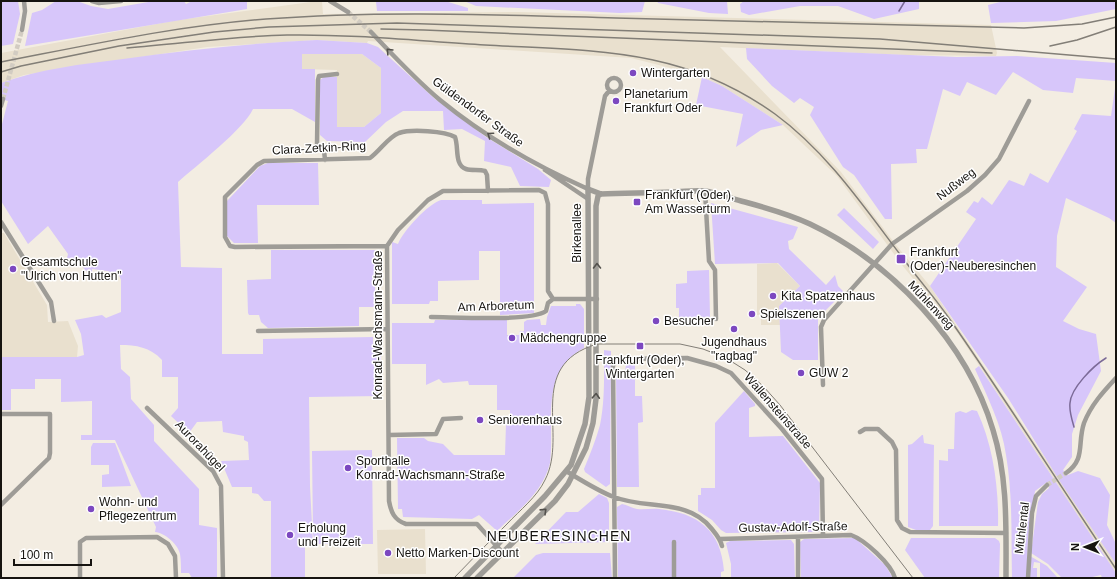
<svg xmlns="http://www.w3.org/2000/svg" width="1117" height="579" viewBox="0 0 1117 579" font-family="Arial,sans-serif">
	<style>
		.built { fill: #e9e0ce }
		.green { fill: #d7c6fa }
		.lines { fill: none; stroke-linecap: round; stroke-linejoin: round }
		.stream { stroke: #7b6a97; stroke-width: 1.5 }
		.minor-tunnel { stroke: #d2ccc2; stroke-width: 4.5; stroke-dasharray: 4.5 2; stroke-linecap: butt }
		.minor { stroke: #9e9c97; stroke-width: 4.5 }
		.tertiary { stroke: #9e9c97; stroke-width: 5.5 }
		.tram { stroke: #827e77; stroke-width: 1 }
		.rail { stroke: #827e77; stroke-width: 1.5 }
		.oneway { stroke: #53514d }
		.poi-dot { fill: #7c48c0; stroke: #fff; stroke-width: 1.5 }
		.labels { text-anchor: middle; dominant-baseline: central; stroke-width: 3; stroke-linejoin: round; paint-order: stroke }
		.poi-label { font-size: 12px; fill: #161410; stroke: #fff; text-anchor: start }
		.street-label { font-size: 12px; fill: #161410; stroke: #fff }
		.quarter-label { font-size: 14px; letter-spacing: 1px; fill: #161410; stroke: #fff }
	</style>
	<rect width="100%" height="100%" fill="#f3ede2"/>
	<path class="built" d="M318 1H322L323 14 518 12 991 25 997 53 996 56 905 55 720 47 841 172 896 245 930 286 1116 564V573L959 335 931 297 929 298 902 265 837 176 783 125 722 86 698 75 631 58 368 41 367 43 317 40 207 47 24 75 1 83V53L178 20Z
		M302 54H362L381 68V113L364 127H337V70L302 69Z
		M1 233H4L47 305 48 322 68 321 78 346 77 357H1Z
		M777 263 800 286 779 306 780 325H761V315H757V264Z
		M425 529 426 574H378L377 530Z"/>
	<path class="green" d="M1 1H18L20 14 13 44 1 46Z
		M56 1H77L91 6 108 9 154 1H184L186 4 192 1H247V9L25 46 32 13 42 10Z
		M445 1 468 8V11H377L376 2Z
		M464 1H645L642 12 620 13 476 6Z
		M657 1H727L728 14 709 13 658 3Z
		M744 1H919V9L874 19 838 6H800L749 15 741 12 740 4Z
		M1004 1H1116V9L1056 21 991 23 988 5Z
		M317 40 367 43 378 47 435 99 486 137 538 169 551 180 549 187 520 186 511 167 484 161 485 141 462 129 444 130 443 111H403L386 122 365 142 327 141 320 135V80L324 77H337V127H364L381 113V68L362 54H302V69H315V122L292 109H253C244 129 196 166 178 182L181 267 222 268V354H263V339L373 337V348H381V396L309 397 310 486 313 544 305 546V578H271V501H264L258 494 252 493V487H232L221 461 249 460 248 442 244 440V436L223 432 222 421 197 422 189 433 171 416 178 408V377H162V360C150 347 136 345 120 345L121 369 130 377 131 399 154 425V441L199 489V525L217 528V578H192L189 573H181C181 567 181 560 180 554 178 544 165 533 155 532L156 527 115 440H81V435H92V401L61 402V379H35V389H11V410H1V357H77L84 355 81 334 75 320 102 315 106 318 121 312V280L119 275 107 271 92 269V273L89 269 86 271 76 259 67 258 68 254 48 226 28 244 1 201V128L8 101 1 99V83C40 69 82 64 123 59 188 50 252 43 317 40Z
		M746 48 957 57 1017 56 1116 63V81L1076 78 1073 93 1043 90 1013 72 996 95 967 82 960 96 943 89 927 149H916L917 163 891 164 892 219H885L854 175 843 167 810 115 814 107 800 98 794 103 772 86 747 59Z
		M702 77 722 86 783 125 761 130 736 147 743 114 696 105Z
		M1116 81V223L1109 218 1066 198 1057 236 1056 267 1087 287 1063 321 1079 329 1096 334 1101 371 1078 415 1072 434V457L1063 470 1068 475 1078 471 1100 478 1110 495 1107 525 1116 544V564L1061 483 1008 398 930 286 976 219 966 212 974 201 978 203 982 197 992 205 1009 180 1024 186 1030 173 1048 183 1077 131 1074 129 1082 114 1111 116Z
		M268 163H318L319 205H257L258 243H234L227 236V201L260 166Z
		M441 200H482V204L534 203V313L500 315V251H479V280L438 281V301H430L429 304H392V242L398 244C403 231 428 204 441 200Z
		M711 203 798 227 793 239 788 241 789 249 826 285 835 275 838 286 844 292 818 318V360H793L781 352 779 306 800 286 778 263 715 264Z
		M844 208 879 242 873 249 837 215Z
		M271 250H375V307H359V326L268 328 261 322 259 315H249L248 313 247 280 271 279Z
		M709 270 710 317 679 318V308H676V284L687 283V271Z
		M576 304H580L584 309V348C539 371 555 422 550 463 543 492 519 510 498 530H496L479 515 472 519 403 517 402 509H398L397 438H424L428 441 443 444 454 455H505L506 424H510V410H497V385H469L468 381 443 383 439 379 426 385V364H392V323H434L435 320H507V335H519L520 331H524V322L527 320 540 319 541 325H546L547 317 551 306H576Z
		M604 350 611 351 610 484 606 487 585 472 584 469C590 454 596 440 600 425 605 401 604 375 604 350Z
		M635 364V396H642L643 422 638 423 639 487H617L616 373 625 372 626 365Z
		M979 366 1116 573V578H1102L1101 575 1088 578H1062L1048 564 1031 553 1038 502 1042 494 1049 488 1046 483 1035 491 1028 538 1027 578H1012C1011 537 1013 496 1006 455 1002 425 987 396 975 369Z
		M744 391 755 404V406L749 408V437L783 436 820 483 819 532 726 533 721 530 712 520 698 511V495H701V488H715V423Z
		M972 410 977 411C993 445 999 488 998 526H939V460L948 461V449H954L955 413 960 411 966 413Z
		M922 435H923L924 443 934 445 933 526 930 530H916L908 527V445L912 444Z
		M93 443H115L131 486 102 487V475L109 474V465H91V447Z
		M372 450 373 544H316L313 534 312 451Z
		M599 494 607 498 609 503V542L535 544 566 512H578Z
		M622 504C627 505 632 508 637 509 644 510 652 508 659 509 698 513 721 530 724 571L721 572V578H676V541H673L672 578H618L617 507Z
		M855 538 885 565 893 578H801L800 542 804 539Z
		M911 538H995L999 541 1000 544 999 578H925L905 550Z
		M791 540 794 544 795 578H731V564L726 543 730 541Z
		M543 553H610L612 578H513L536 555Z
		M1030 556 1047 566 1058 578H1040V563L1034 562 1033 568H1037V578H1029Z"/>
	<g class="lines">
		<path class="stream" d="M899 11 905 1
			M1074 427C1072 420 1069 411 1070 403 1071 388 1093 366 1106 358"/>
		<path class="minor-tunnel" d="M348 12 371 32
			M3 99 22 30
			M1047 485 1066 473"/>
		<path class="minor" d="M92 1 99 3 121 1
			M330 1 348 12
			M22 30 25 11 24 1
			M371 32C393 55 415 79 440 100 484 136 536 166 588 189V179L605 96 609 91
			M607 85a7 7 0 1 1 14 0a7 7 0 1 1-14 0Z
			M1 106 3 99
			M325 160 324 150 319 148 317 144 318 80 319 76 337 74
			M545 170 588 199
			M705 191 709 261 715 270 716 319
			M1 222 51 302 54 321
			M387 246 235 247 230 246 225 237V197L257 165 264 161 370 158C380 151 388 137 399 133 411 129 445 131 455 137 459 147 454 165 466 169 472 171 479 169 485 171L487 175 488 191
			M431 317C454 317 531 322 546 311L548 303 553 299
			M258 331 387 329
			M823 385 821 327 824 320 892 244 967 191 985 175 999 159 1029 101
			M147 408 213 471 221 486 223 578
			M1 414H50V453L49 458 1 505
			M860 432 865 429H878L892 442 896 450 897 520 902 528 910 532 1006 533
			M389 435 436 434 443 419 461 418
			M566 471C581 480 598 491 614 497 647 510 687 498 711 528 716 534 720 538 722 546
			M1066 473C1086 459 1077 444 1084 423 1091 405 1103 392 1116 378
			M720 539 851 535C865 540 891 564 895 578
			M502 552 477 524H406C394 520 391 512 389 501L387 246 398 230 428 200 443 191 539 190 545 193 548 204V291L553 299H597
			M80 578V542L86 538 157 537 168 544 175 556 176 578
			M615 578 613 366 616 359H619L687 358 716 366 731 373 782 429 822 479 823 536
			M674 578V542
			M798 578V537
			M1028 578 1032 513 1036 496 1047 485"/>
		<path class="tertiary" d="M465 578 545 496 571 465 585 424 589 397 588 189 601 194C624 193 648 193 672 192 683 192 694 190 705 191 718 193 732 199 745 202 767 208 789 214 810 224 892 263 967 342 993 430 1008 478 1006 528 1006 578
			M477 578 555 501 568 484 586 448 593 423 596 399V206L598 196 601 194"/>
		<path class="tram" d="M454 578C471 560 489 542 507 524 520 510 537 497 545 480 569 434 524 366 597 344H680L703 349 726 358 745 370 763 386 780 405 913 578"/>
		<path class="rail" d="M381 29 424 30 992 53
			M1050 46 1077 40 1116 27
			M127 48C180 44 234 36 287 35 353 34 419 41 485 45 594 51 682 47 775 114 827 152 864 207 902 257 918 279 936 299 951 321 1008 403 1061 487 1116 569
			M1 62C89 45 176 26 266 19 382 10 500 15 616 18 752 21 888 24 1024 28L1082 24 1116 17
			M1 72 21 66 119 46 214 32 269 27 397 23 880 39 1116 59"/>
	</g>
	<defs><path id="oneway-chevron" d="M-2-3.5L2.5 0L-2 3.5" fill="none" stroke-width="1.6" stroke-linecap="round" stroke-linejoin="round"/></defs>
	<g class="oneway">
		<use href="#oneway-chevron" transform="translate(389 51) rotate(-134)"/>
		<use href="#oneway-chevron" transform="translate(490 135) rotate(-145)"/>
		<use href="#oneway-chevron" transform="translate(597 266) rotate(-90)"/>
		<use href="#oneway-chevron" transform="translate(596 396) rotate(-87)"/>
		<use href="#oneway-chevron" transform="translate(544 511) rotate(-44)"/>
	</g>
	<g class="poi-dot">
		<circle cx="633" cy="73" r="4"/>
		<circle cx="616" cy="101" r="4"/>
		<rect x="633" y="198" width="8" height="8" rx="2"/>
		<rect x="896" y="254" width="10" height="10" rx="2"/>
		<circle cx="13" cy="269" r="4"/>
		<circle cx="773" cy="296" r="4"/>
		<circle cx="752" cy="314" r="4"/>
		<circle cx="656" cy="321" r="4"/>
		<circle cx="734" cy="329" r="4"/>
		<circle cx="512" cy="338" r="4"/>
		<rect x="636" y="342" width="8" height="8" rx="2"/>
		<circle cx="801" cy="373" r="4"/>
		<circle cx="480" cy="420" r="4"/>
		<circle cx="348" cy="468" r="4"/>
		<circle cx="91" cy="509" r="4"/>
		<circle cx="290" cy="535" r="4"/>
		<circle cx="388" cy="553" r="4"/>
	</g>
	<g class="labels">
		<g class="poi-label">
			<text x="641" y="73">Wintergarten</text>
			<text x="624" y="94">Planetarium<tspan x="624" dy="14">Frankfurt Oder</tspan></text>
			<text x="645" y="195">Frankfurt (Oder),<tspan x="645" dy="14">Am Wasserturm</tspan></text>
			<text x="910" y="252">Frankfurt<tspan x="910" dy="14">(Oder)-Neuberesinchen</tspan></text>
			<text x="21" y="262">Gesamtschule<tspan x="21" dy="14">"Ulrich von Hutten"</tspan></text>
			<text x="781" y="296">Kita Spatzenhaus</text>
			<text x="760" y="314">Spielszenen</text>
			<text x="664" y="321">Besucher</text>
			<text x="520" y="338">Mädchengruppe</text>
			<text x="734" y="342" text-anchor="middle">Jugendhaus<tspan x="734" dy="14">"ragbag"</tspan></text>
			<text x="640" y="360" text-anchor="middle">Frankfurt (Oder),<tspan x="640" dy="14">Wintergarten</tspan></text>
			<text x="809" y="373">GUW 2</text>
			<text x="488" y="420">Seniorenhaus</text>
			<text x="356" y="461">Sporthalle<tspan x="356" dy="14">Konrad-Wachsmann-Straße</tspan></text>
			<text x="99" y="502">Wohn- und<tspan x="99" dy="14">Pflegezentrum</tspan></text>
			<text x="298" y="528">Erholung<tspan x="298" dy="14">und Freizeit</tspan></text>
			<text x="396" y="553">Netto Marken-Discount</text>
		</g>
		<g class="street-label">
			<text transform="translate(478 112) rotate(36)">Güldendorfer Straße</text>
			<text transform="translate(319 148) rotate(-3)">Clara-Zetkin-Ring</text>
			<text transform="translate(956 184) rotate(-37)">Nußweg</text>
			<text transform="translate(577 233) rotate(-90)">Birkenallee</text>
			<text transform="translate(931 305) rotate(47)">Mühlenweg</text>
			<text transform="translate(496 306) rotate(-2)">Am Arboretum</text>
			<text transform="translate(378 325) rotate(-90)">Konrad-Wachsmann-Straße</text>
			<text transform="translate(778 411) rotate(49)">Wallensteinstraße</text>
			<text transform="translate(200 446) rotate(46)">Aurorahügel</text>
			<text transform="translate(793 527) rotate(-1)">Gustav-Adolf-Straße</text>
			<text transform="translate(1022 528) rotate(-83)">Mühlental</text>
		</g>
		<g class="quarter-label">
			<text x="559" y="536">NEUBERESINCHEN</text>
		</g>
	</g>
	<rect width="1117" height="579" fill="none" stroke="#161410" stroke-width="4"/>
	<g transform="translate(1085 547) rotate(270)" stroke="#ffffff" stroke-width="3" paint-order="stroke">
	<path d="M0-3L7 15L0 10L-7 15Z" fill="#161410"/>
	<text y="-6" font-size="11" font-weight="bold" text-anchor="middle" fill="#161410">N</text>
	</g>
	<path d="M14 559v6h77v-6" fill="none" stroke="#161410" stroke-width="2"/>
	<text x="20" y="559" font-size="12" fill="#161410" stroke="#ffffff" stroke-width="3" paint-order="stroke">100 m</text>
</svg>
